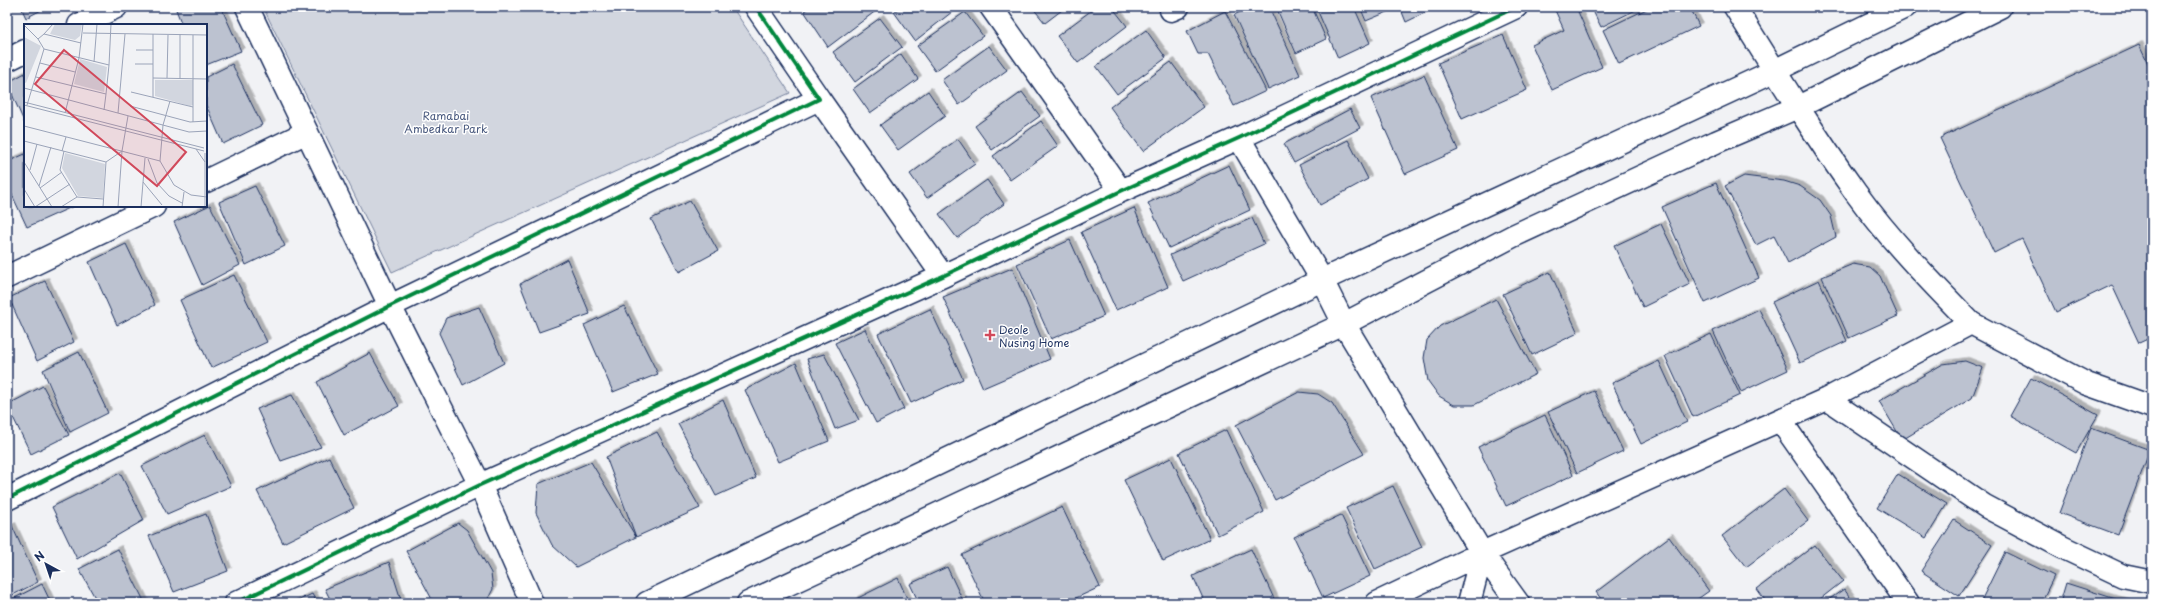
<svg xmlns="http://www.w3.org/2000/svg" width="2159" height="610" viewBox="0 0 2159 610" font-family="'Playpen Sans',sans-serif">
	<style>
		.green { fill: #d2d6df; stroke: #76829e }
		.building { fill: #bcc2d0; stroke: #1b2f5e; filter: url(#shadow) }
		.lines { fill: none; stroke-linecap: round; stroke-linejoin: round }
		.minor-casing { stroke: #1b2f5e; stroke-width: 25 }
		.major-casing { stroke: #1b2f5e; stroke-width: 25 }
		.minor { stroke: #fff; stroke-width: 22 }
		.major { stroke: #fff; stroke-width: 22 }
		.cycleway-casing { stroke: #fff; stroke-width: 6 }
		.cycleway { stroke: #00873e; stroke-width: 4 }
		.poi-dot { fill: #d1495b; stroke: #fff; stroke-width: 1.5 }
		.labels { text-anchor: middle; dominant-baseline: central; stroke-width: 3; stroke-linejoin: round; paint-order: stroke }
		.park-label { font-size: 11px; fill: #49597e; stroke: #fff }
		.poi-label { font-size: 11px; fill: #1b2f5e; stroke: #fff; text-anchor: start }
		.inset-road { fill: none; stroke: #9ba4b9; stroke-width: 1 }
		.view { fill: #d1495b; fill-opacity: 0.15; stroke: #d1495b; stroke-width: 2 }
		.inset-edge { fill: none; stroke: #1b2f5e; stroke-width: 2 }
	</style>
	<defs>
		<filter id="shadow"><feDropShadow dx="3.5" dy="-3.5" stdDeviation="0" flood-color="#0004"/></filter>
	</defs>
	<rect width="100%" height="100%" fill="#f1f2f5"/>
	<filter id="ink" filterUnits="userSpaceOnUse"><feTurbulence type="fractalNoise" baseFrequency=".025" numOctaves="2"/><feDisplacementMap in="SourceGraphic" scale="8" xChannelSelector="R" yChannelSelector="G"/><feConvolveMatrix kernelMatrix="1 2 1 2 8 2 1 2 1" color-interpolation-filters="sRGB"/></filter>
	<g filter="url(#ink)">
		<path class="green" d="M263 7H732L790 93 392 272Z"/>
		<path class="building" d="M21 7H47L26 18Z
			M175 7H221L241 51 206 65V25H182Z
			M810 7H881L828 47 804 11Z
			M900 7H956L957 8 915 41 894 12Z
			M1032 7H1066L1045 23Z
			M1096 7H1112L1127 26 1078 63 1057 36Z
			M1250 7H1269L1300 75 1268 89 1234 15Z
			M1276 7H1312L1326 39 1296 53Z
			M1316 7H1354L1370 43 1338 58Z
			M1360 7H1397V8L1366 21Z
			M1400 7H1437L1406 22Z
			M1557 7H1576L1602 67 1552 90 1532 45 1564 30 1554 8Z
			M1591 7H1642L1601 27Z
			M1651 7H1690L1699 26 1619 64 1603 30Z
			M1225 11 1266 91 1234 106 1208 54H1198L1187 31Z
			M965 12 983 36 935 71 917 46Z
			M880 18 902 47 855 82 833 52Z
			M1146 30 1166 58 1117 94 1096 66Z
			M1503 35 1527 90 1462 119 1438 63Z
			M2139 45 2152 72V337L2139 343 2112 285 2056 312 2022 239 1994 253 1940 138Z
			M989 46 1007 70 959 105 942 80Z
			M901 54 918 79 870 113 853 89Z
			M1171 62 1204 107 1143 151 1110 107Z
			M232 64 262 125 223 144 206 105V77Z
			M25 73V124L7 83Z
			M1424 75 1458 150 1405 174 1371 98Z
			M928 91 945 116 898 150 880 125Z
			M1022 92 1040 116 992 150 975 126Z
			M1350 109 1360 128 1294 163 1284 144Z
			M1041 121 1058 146 1010 180 993 156Z
			M958 139 975 164 927 198 910 174Z
			M1348 140 1368 179 1320 205 1299 165Z
			M25 154V206H74L27 227 7 184V162Z
			M1229 165 1250 210 1169 248 1148 203Z
			M1744 176 1784 181 1800 186 1820 200 1831 216 1836 237 1788 263 1774 236 1756 245 1725 186Z
			M987 180 1004 204 957 238 939 214Z
			M1716 183 1759 278 1705 303 1662 207Z
			M255 186 285 246 246 265 219 202Z
			M690 201 718 251 679 272 651 219Z
			M210 205 240 265 202 285 174 222Z
			M1134 208 1168 287 1116 310 1081 232Z
			M1252 218 1264 244 1183 281 1170 255Z
			M1661 224 1690 284 1643 307 1614 246Z
			M1070 240 1104 316 1051 339 1017 264Z
			M126 244 155 305 117 325 89 262Z
			M567 259 590 314 539 332 520 284Z
			M1853 264 1870 267 1880 276 1898 316 1849 338 1822 277Z
			M1012 268 1050 359 983 388 943 297Z
			M1550 272 1578 333 1532 355 1503 294Z
			M234 275 267 342 211 368 180 300Z
			M1819 280 1847 341 1800 363 1772 302Z
			M45 281 74 342 37 361 9 298Z
			M1496 299 1536 374 1474 405H1454L1439 396 1428 381 1424 358 1427 340 1440 326Z
			M624 306 658 374 613 392 584 325Z
			M479 307 504 363 463 385 439 333 446 318Z
			M930 309 963 379 911 403 878 334Z
			M1759 309 1788 370 1741 392 1713 331Z
			M865 329 904 409 876 423 835 343Z
			M1711 334 1740 395 1693 417 1665 356Z
			M79 352 108 413 70 432 43 370Z
			M370 353 399 406 344 435 317 382Z
			M824 354 859 420 835 429 807 359Z
			M1659 361 1687 422 1641 444 1612 383Z
			M1965 361 1983 368 1972 398 1902 440 1879 401 1943 364Z
			M796 363 829 441 778 462 745 390Z
			M2031 378 2098 415 2076 453 2010 416Z
			M43 386 69 435 31 454 7 405Z
			M1594 391 1623 451 1577 473 1548 412Z
			M1299 392 1318 394 1332 403 1364 454 1275 500 1236 425Z
			M292 395 321 447 281 461 257 409Z
			M723 400 756 478 716 496 678 424Z
			M1545 415 1573 475 1506 506 1478 447Z
			M2091 428 2150 450 2118 535 2059 513Z
			M1226 430 1264 512 1218 535 1179 453Z
			M657 432 700 508 636 537 606 457Z
			M205 435 231 486 167 514 142 466Z
			M329 457 354 508 283 543 257 491Z
			M1171 458 1210 539 1163 561 1124 480Z
			M591 462 636 537 576 567 552 545 536 513 538 484Z
			M120 473 144 520 77 559 52 507Z
			M1898 474 1947 504 1926 538 1877 508Z
			M1393 486 1422 547 1375 569 1346 508Z
			M1784 489 1808 521 1746 567 1722 536Z
			M1062 507 1100 587 1065 603H985L962 555Z
			M206 514 228 571 174 592 149 536Z
			M1341 515 1370 576 1323 598 1294 537Z
			M1954 520 1992 545 1959 596 1921 571Z
			M458 523 467 530 491 573 493 589 486 603H434L406 551Z
			M12 526 38 582 7 598V529Z
			M2152 526V546L2147 544Z
			M1669 537 1709 591 1692 603H1604L1596 592Z
			M1815 545 1843 581 1815 603H1767L1757 589Z
			M118 549 145 603H98L79 569Z
			M1251 549 1276 603H1205L1193 576Z
			M2005 552 2054 576 2041 603H1980Z
			M389 562 402 603H332L325 589Z
			M947 567 964 603H919L910 584Z
			M898 578 909 603H855L854 600Z
			M2066 583 2128 603H2060Z
			M42 584 51 603H7V602Z
			M1844 589 1854 603H1824Z
			M312 594 317 603H293Z"/>
		<g class="lines">
			<g class="minor-casing">
				<path id="minor" d="M247 7 390 306 480 485 532 603
					M991 7 1121 191
					M1735 7C1774 70 1813 133 1856 193 1890 240 1931 282 1971 323
					M1171 10 1178 7
					M79 25 116 7
					M7 60 25 51
					M819 99 943 276
					M1239 138 1322 280 1344 324 1482 553 1469 603
					M206 181 307 132
					M7 277 154 206
					M1827 399 1985 506 2062 547 2123 576 2152 582
					M1780 420 1908 603
					M7 499 390 306 819 99 756 7
					M1482 553 1518 603
					M236 603 480 485 943 276 1121 191 1239 138 1516 7
					M1377 603 1482 553 1827 399 1971 323 2087 384 2152 407"/>
			</g>
			<g class="major-casing">
				<path id="major" d="M647 603 1322 280 1774 71 1905 7
					M748 603 1344 324 1513 236 1716 142 1798 107 2000 7"/>
			</g>
			<use href="#minor" class="minor"/>
			<use href="#major" class="major"/>
			<g class="cycleway-casing">
				<path id="cycleway" d="M7 499 390 306 819 99 756 7
					M236 603 480 485 943 276 1121 191 1239 138 1516 7"/>
			</g>
			<use href="#cycleway" class="cycleway"/>
		</g>
	</g>
	<path class="poi-dot" d="M988 329h4v4h4v4h-4v4h-4v-4h-4v-4h4z"/>
	<g class="labels">
		<g class="park-label">
			<text x="446" y="115">Ramabai<tspan x="446" dy="13">Ambedkar Park</tspan></text>
		</g>
		<g class="poi-label">
			<text x="999" y="329">Deole<tspan x="999" dy="13">Nusing Home</tspan></text>
		</g>
	</g>
	<g transform="translate(24 24)">
		<rect width="183" height="183" fill="#f1f2f5"/>
		<path d="M31 0H58L56 12 51 16 26 10ZM0 13 17 22 2 59 0 58ZM56 35 83 43 80 68 50 60ZM131 56H169V81L166 82 131 72ZM41 129 81 140 79 174 54 172 38 144Z" fill="#d2d6df"/>
		<path class="inset-road" d="M0 1 14 15 20 25 3 81M59 9 183 11M20 10 29 0M156 10V54M14 15 20 10 57 19M20 25 85 41 87 0M112 26H129M70 38 73 0M16 39 51 48M111 40H129M12 53 82 70 85 41M129 54 183 55M143 54 144 11M0 64 165 108 183 107M107 68 169 83V11M129 73V10M0 78 180 124M0 81 180 127M106 82 166 98 183 97M169 83V98M80 86 82 70M41 89 55 34 59 0M94 89 101 10M0 102 136 137 150 161 167 171 183 173M0 117 82 138 98 127 104 92M172 125 181 138M38 127 42 113M40 127 36 146 53 173 79 175M124 135 133 159 145 172 158 179M136 137 139 101 146 77M0 138 28 183M6 146 13 120M119 158 138 181M15 162 27 123M16 164 38 148M0 165 11 183M11 183 46 160M37 183 53 173M79 183 82 138M94 183 98 127M117 183 121 134M158 183 160 168M181 183V129"/>
		<path class="view" d="M40 26 162 128 133 162 11 60Z"/>
		<rect width="183" height="183" class="inset-edge"/>
	</g>
	<rect width="2159" height="610" fill="none" stroke="#fff" stroke-width="24"/>
	<rect x="12" y="12" width="2135" height="586" fill="none" stroke="#1b2f5e" stroke-width="1.5" filter="url(#ink)"/>
	<g transform="translate(46 564) rotate(320)" stroke="#ffffff" stroke-width="3" paint-order="stroke">
	<path d="M0-3L7 15L0 10L-7 15Z" fill="#1b2f5e"/>
	<text y="-6" font-size="11" font-weight="bold" text-anchor="middle" fill="#1b2f5e">N</text>
	</g>
</svg>
